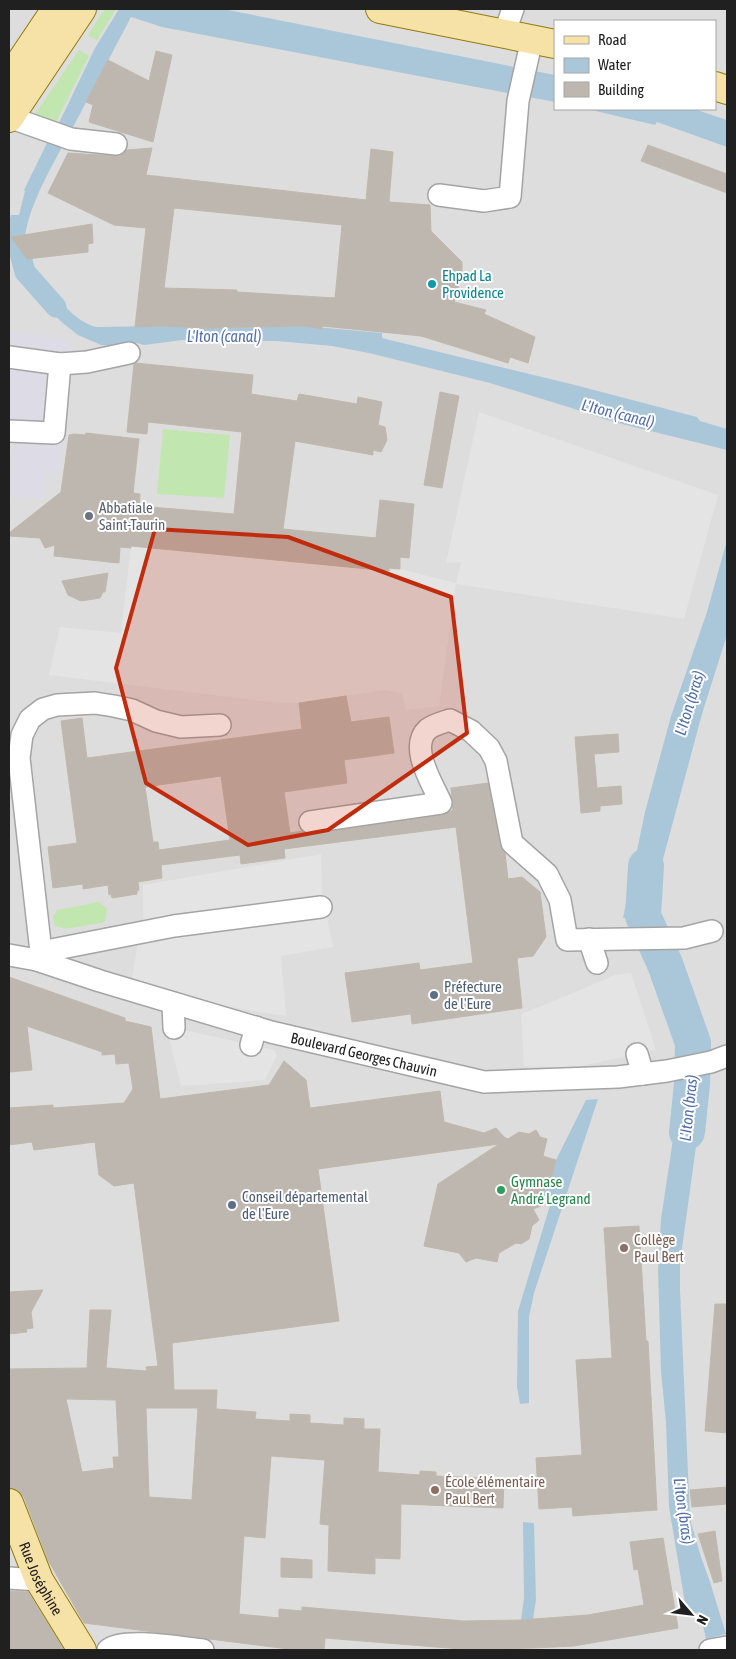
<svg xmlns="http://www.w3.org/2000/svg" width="736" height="1659" viewBox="0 0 736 1659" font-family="'Asap Condensed',sans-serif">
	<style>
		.residential { fill: #dedddd; fill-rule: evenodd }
		.grass { fill: #c2e6b0 }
		.parking { fill: #e4e4e4 }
		.plaza { fill: #dddbe5 }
		.water { fill: #aac7da }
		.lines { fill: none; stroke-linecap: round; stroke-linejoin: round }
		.canal { stroke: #aac7da; stroke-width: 21 }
		.river { stroke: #aac7da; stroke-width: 36 }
		.building { fill: #bdb7b0; stroke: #c0b8aa; fill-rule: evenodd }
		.minor-casing { stroke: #a4a4a4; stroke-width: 24 }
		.major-casing { stroke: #917b0a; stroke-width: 30 }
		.minor { stroke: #fff; stroke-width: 21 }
		.major { stroke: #f6e1a6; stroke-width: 28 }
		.marked { fill: #c12c0e; fill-opacity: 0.2; stroke: #c12c0e; stroke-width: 4; stroke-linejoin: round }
		.culture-dot { fill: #0f9aa8; stroke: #fff; stroke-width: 2 }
		.worship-dot { fill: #6b7280; stroke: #fff; stroke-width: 2 }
		.service-dot { fill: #5c6f8a; stroke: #fff; stroke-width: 2 }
		.leisure-dot { fill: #2e9e5b; stroke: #fff; stroke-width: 2 }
		.education-dot { fill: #8d6e63; stroke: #fff; stroke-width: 2 }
		.labels { text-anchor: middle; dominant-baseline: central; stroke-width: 4; stroke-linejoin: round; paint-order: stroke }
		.culture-label { font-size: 15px; fill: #0d838f; stroke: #fff; text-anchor: start }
		.worship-label { font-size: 15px; fill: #5b616d; stroke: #fff; text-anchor: start }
		.service-label { font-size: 15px; fill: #4e5e75; stroke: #fff; text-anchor: start }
		.street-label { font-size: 15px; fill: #202020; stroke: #fff }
		.leisure-label { font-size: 15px; fill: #27864d; stroke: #fff; text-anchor: start }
		.education-label { font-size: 15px; fill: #785e54; stroke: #fff; text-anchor: start }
		.water-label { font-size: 16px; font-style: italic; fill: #526fa9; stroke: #fff }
	</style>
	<rect width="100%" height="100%" fill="#f0eee7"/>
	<path class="residential" d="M9 9H727V1650H9ZM555 21H715V109H555Z"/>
	<path class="grass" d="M107 9H116L97 40 88 36 101 14Z
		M79 50 89 56 55 124 35 114Z
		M163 429 230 435 224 498 157 494Z
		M99 902 107 909 105 921 101 923 65 929 54 925 53 917 57 910Z"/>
	<path class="parking" d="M479 412 718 495 684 619 456 584 439 706 406 710 402 693 384 690 299 703 271 702 49 675 60 627 121 633 131 546 389 571 400 569 456 583 461 562 446 563Z
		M321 854 322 897 143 921V885Z
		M326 913 333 947 281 956 286 1016 211 1004 132 979 138 941Z
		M631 973 656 1050 572 1068 524 1066 521 1014 571 994 615 975Z
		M166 1026 274 1050 277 1056 265 1080 181 1086Z"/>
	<path class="plaza" d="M9 331 72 340 59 473H46L41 500 11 496 14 441 9 440Z"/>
	<path class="water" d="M119 9H223L555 75V102L162 27 131 17 71 131 58 125 95 48Z
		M587 109H694L727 120V147L657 122 655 125Z
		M49 139 63 145C48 174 31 202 25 235H23L26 255 35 270 16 274V261H14C11 248 6 228 11 215H19L25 191 24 190Z
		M45 283C56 298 78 324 97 327L160 326 207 328 305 326 382 333V338L394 341 575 385 697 417 700 421 727 429V450L614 422 565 406 490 383 369 353 332 346 277 341 183 340 144 345 137 343 112 346 101 345 78 335 64 324 39 301 28 286Z
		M727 540V635L702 714 659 874 656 894 658 915 623 918 645 812 671 716 707 612Z
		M678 963 699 1024 708 1039 678 1046 674 1012 655 964Z
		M705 1081 680 1263V1290L690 1519 701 1557 710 1582 726 1634 706 1639 700 1612 687 1615 669 1507 666 1423 661 1371 658 1270 661 1219 681 1086Z
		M598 1099 534 1293 529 1317V1403L520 1404 517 1387 518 1311 551 1202 543 1195 547 1179 552 1176 556 1160 586 1100Z
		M523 1522 534 1523 536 1600 533 1619 521 1620 524 1598Z"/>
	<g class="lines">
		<path class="canal" d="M18 245 25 272 56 307"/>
		<path class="river" d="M646 866 643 916 665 964 693 1043 692 1084 687 1132"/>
	</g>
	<path class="building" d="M156 51 172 55 153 142 89 122 93 105 86 102 108 60 149 81Z
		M648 145 727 174V193L641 161Z
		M152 148 146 175 366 200 371 149 393 152 389 202 430 205 431 231 462 262V274L454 302 486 310 484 314 535 337 528 363 510 357 508 363 421 336 322 326V329L304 326 207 328 160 326 135 327 146 228 114 225 48 193 68 153 115 156 121 155 127 150ZM174 208 342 225 335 298 237 292V290L164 288Z
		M92 224 93 243 88 244V252L27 259 11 237Z
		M136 363 253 375 251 394 297 401 299 394 357 404 358 397 382 402 378 425 385 427 387 440 381 452 373 450V455L295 441 283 529 376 538 380 500 414 504 409 558 400 557V569L389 568V571L131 546V548L120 547 119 563 109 562 54 556 55 545 45 548 40 538 9 536V533L61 492 69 435 74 434 85 435 86 433 139 439 133 493 140 494 139 506 234 514 242 432 148 422 147 434 127 432 134 364Z
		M440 392 459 396 442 488 424 485Z
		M108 573 105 592H103L100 598 81 601 68 595 62 581Z
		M346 696 351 722 389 717 394 753 344 760 347 783 284 792 290 833 302 831 306 834H312L443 815 453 810 451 788 488 783 500 845 505 853 508 879 522 877 540 892 546 937 533 956 517 958 522 1008 412 1024 411 1014 352 1022 345 973 419 963 420 970 473 963 456 827 284 849 285 858 241 864 240 855 161 865 162 878 138 882 139 890 137 891V894L112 898 111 894 109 895 108 885 83 889V884L53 888 48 847 77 843 61 721 82 718 87 758 302 729 299 703ZM221 776 230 840 159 850 158 842H153L145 787Z
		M618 734 619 752 594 754 597 788 621 786 622 804 600 806V811L581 813 575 737Z
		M9 977 125 1018V1021L151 1027 160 1099 269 1085 284 1061 306 1080 310 1108 440 1091 444 1122 484 1133 496 1128 504 1137 508 1139 519 1132 529 1134 536 1130 540 1137 547 1139 543 1156 556 1160 552 1176 547 1179 543 1195 551 1202 533 1209 539 1220 532 1226 529 1239 521 1244 516 1243 499 1253 497 1262 476 1258 466 1262 459 1253 424 1246 438 1184 499 1144 318 1169 339 1321 172 1343 174 1390H217L216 1409 256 1412 255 1419 290 1421V1414L310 1415V1423L344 1425V1418L364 1419V1429H380L378 1472 420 1475V1471L436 1472V1476L504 1479 503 1508 401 1504 400 1559 375 1558V1574L328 1571 329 1525 320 1524 325 1460 271 1456 265 1538 244 1536 239 1614 279 1618V1609L302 1611V1607L464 1621 521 1620 588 1615 644 1605 638 1569 634 1570 630 1542 663 1538 678 1628 574 1646 533 1648 473 1650 325 1638 324 1650H296L84 1623 48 1560 24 1497 18 1491 9 1488V1369L87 1368 90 1310H111L106 1368 147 1371 146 1367 158 1366 134 1183 114 1186 99 1175 95 1142 34 1150 32 1142 9 1145V1108L53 1105V1108L124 1103 133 1089 129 1063 116 1064 115 1054 102 1055V1052L27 1026 32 1070 9 1072ZM66 1399 116 1400 119 1457H113L114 1468 82 1472ZM146 1408H198L192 1500 149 1497Z
		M639 1226 646 1341H648L657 1510 573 1516 572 1507 539 1509 536 1458 582 1455 576 1360 612 1358 604 1228Z
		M43 1290 31 1312 33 1328 26 1329 27 1332 9 1334V1292Z
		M715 1304H727V1433L705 1431Z
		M727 1487V1504L692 1507 690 1490Z
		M715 1531 722 1581 714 1583 698 1534Z
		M281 1558 312 1560V1578L281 1577Z
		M9 1591 28 1592 64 1650H9Z"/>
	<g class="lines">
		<g class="minor-casing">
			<g id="minor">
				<path d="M504 34 513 9"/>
				<path d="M9 117 71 139 116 144"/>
				<path d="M439 195 484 201 510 197 518 101 532 39"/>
				<path d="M9 357 60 364 54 433 9 431"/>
				<path d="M60 364 87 362 129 353"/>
				<path d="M310 822 441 803C433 784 408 747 428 729 433 725 444 722 450 720L471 731 489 748 496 761 512 843 547 874 560 900 567 940 684 938 712 931"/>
				<path d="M589 939 597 963"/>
				<path d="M41 952 19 758 22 735 30 719 43 709 57 705 95 703 114 706 132 710 156 721 181 727 220 725"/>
				<path id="s1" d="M9 955 37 960 100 981 271 1032 484 1082 618 1077 667 1071 711 1062 727 1056"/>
				<path d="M37 960 41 952 174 926 321 907"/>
				<path d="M173 1003 174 1028"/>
				<path d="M251 1045 256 1027"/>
				<path d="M637 1054 643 1074"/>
				<path d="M9 1578 39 1580"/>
				<path d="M108 1650C122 1637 183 1648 203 1650"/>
				<path d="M710 1650 727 1647"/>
			</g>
		</g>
		<g class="major-casing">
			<g id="major">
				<path d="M380 9 555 44"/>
				<path d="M9 79 56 9"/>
				<path d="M715 86 727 90"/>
				<path d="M9 118 82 9"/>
				<path id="s2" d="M9 1503 39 1580 82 1650"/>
			</g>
		</g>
		<use href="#minor" class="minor"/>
		<use href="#major" class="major"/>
	</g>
	<path class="marked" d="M155 529 288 537 451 597 467 733 328 830 248 845 146 783 116 668Z"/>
	<circle class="culture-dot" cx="432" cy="284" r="5"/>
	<circle class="worship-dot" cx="89" cy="516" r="5"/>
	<g class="service-dot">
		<circle cx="434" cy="995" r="5"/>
		<circle cx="232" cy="1205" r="5"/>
	</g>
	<circle class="leisure-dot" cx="501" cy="1190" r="5"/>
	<g class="education-dot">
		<circle cx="624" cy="1248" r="5"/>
		<circle cx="435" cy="1490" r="5"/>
	</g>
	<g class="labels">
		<g class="culture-label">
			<text x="442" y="275">Ehpad La<tspan x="442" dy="17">Providence</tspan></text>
		</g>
		<g class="worship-label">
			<text x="99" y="507">Abbatiale<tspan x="99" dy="17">Saint-Taurin</tspan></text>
		</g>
		<g class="service-label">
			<text x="444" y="986">Préfecture<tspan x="444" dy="17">de l'Eure</tspan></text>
			<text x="242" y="1196">Conseil départemental<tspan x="242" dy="17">de l'Eure</tspan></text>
		</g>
		<g class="street-label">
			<text stroke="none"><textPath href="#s1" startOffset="369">Boulevard Georges Chauvin</textPath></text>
			<text stroke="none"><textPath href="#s2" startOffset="82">Rue Joséphine</textPath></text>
		</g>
		<g class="leisure-label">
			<text x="511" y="1181">Gymnase<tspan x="511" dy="17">André Legrand</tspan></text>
		</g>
		<g class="education-label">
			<text x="634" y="1239">Collège<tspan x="634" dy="17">Paul Bert</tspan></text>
			<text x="445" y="1481">École élémentaire<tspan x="445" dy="17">Paul Bert</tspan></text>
		</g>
		<g class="water-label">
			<text x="224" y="336">L'Iton (canal)</text>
			<text transform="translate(618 413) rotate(14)">L'Iton (canal)</text>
			<text transform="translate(689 703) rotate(-73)">L'Iton (bras)</text>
			<text transform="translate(688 1108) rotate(-84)">L'Iton (bras)</text>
			<text transform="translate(684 1511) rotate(82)">L'Iton (bras)</text>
		</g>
	</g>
	<rect width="736" height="1659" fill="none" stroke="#202020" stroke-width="20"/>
	<rect x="554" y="20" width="162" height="90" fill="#ffffff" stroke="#a6a6a6"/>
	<rect x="564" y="36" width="25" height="8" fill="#f6e1a6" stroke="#a6a6a6"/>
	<text x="598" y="45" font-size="15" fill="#202020">Road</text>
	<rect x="564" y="58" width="25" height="15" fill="#aac7da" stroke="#a6a6a6"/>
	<text x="598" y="70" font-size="15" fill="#202020">Water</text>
	<rect x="564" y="82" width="25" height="15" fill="#bdb7b0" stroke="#a6a6a6"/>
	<text x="598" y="95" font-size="15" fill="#202020">Building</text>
	<g transform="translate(691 1614) rotate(118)" stroke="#ffffff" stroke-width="4" paint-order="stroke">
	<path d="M0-4L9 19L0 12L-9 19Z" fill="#202020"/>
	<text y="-8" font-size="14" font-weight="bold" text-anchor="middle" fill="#202020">N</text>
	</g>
</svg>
